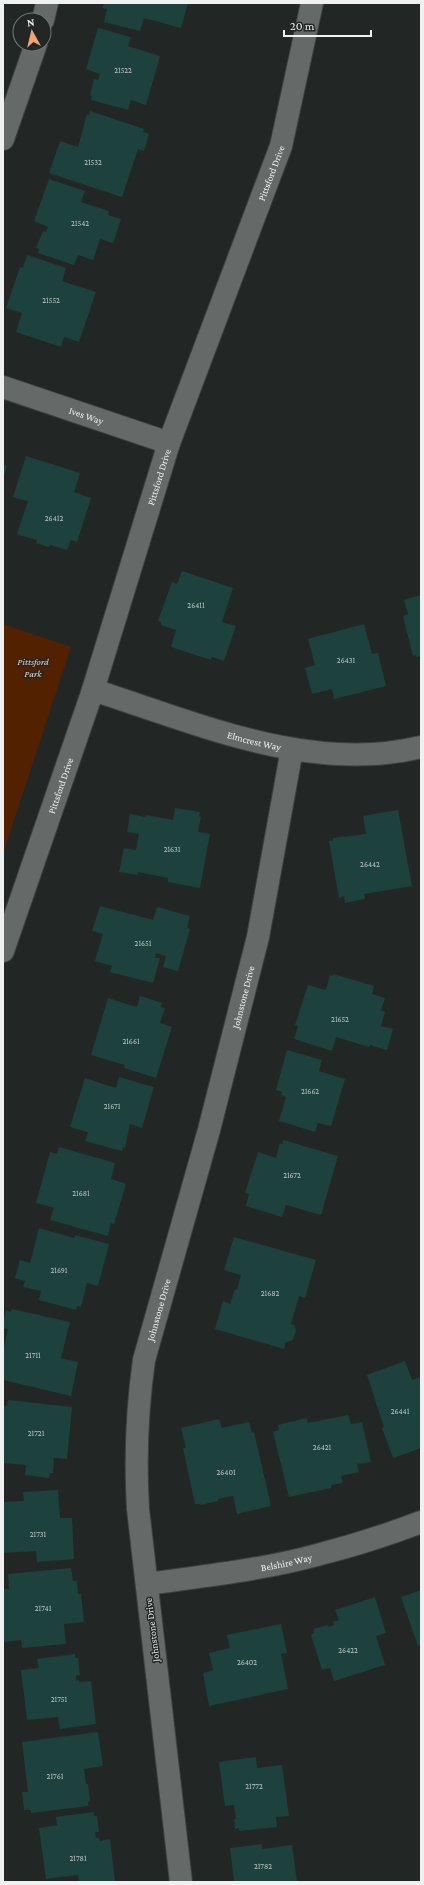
<svg xmlns="http://www.w3.org/2000/svg" width="424" height="1885" viewBox="0 0 424 1885" font-family="'Crimson Pro',serif">
	<style>
		.green { fill: #522100 }
		.building { fill: #1d413c }
		.lines { fill: none; stroke-linecap: round; stroke-linejoin: round }
		.street-casing { stroke: #3e4240; stroke-width: 24 }
		.secondary-casing { stroke: #3e4240; stroke-width: 24 }
		.street { stroke: #656a69; stroke-width: 22 }
		.secondary { stroke: #656a69; stroke-width: 22 }
		.labels { text-anchor: middle; dominant-baseline: central; stroke-width: 3; stroke-linejoin: round; paint-order: stroke }
		.number-label { font-size: 8px; fill: #bac5c3 }
		.street-label { font-size: 10px; fill: #eef1f0; stroke: #222726 }
		.park-label { font-size: 10px; font-style: italic; fill: #f7ceb9; stroke: #222726 }
	</style>
	<rect width="100%" height="100%" fill="#222726"/>
	<path class="green" d="M3 624 71 647 3 854Z"/>
	<path class="building" d="M104 3H188L181 28 144 18 140 31 104 22 107 9 102 8Z
		M98 28 131 37 128 46 160 56 146 105 131 100 128 110 91 100 92 96 90 95 94 79 98 80 100 74 86 69Z
		M90 111 144 129 143 132 149 134 144 151 138 149 122 197 49 173 60 141 78 147 87 114 89 115Z
		M49 179 85 191 81 202 109 211 108 215 121 219 113 243 100 239 93 260 78 255 74 265 38 253 39 249 36 248 43 231 46 232 48 227 34 221Z
		M27 255 66 268 62 281 96 292 79 342 64 337 61 347 16 332 22 313 6 308 20 267 23 268Z
		M26 456 80 473 74 492 91 498 77 542 71 540 67 550 50 545 49 547 36 543 37 540 17 534 28 501 13 497Z
		M3 464 7 466 3 479Z
		M182 571 233 588 222 622 236 626 224 661 212 657 211 660 171 647 176 630 161 625V622L158 621 172 582 177 584Z
		M421 595V656L416 657V655L413 656 403 616 408 614 404 600Z
		M364 624 372 654 378 653 386 686 334 699 332 689 312 694 305 668 315 665 308 639Z
		M175 808 200 812 199 816 201 817 198 832 210 834 200 888 168 882V878L138 872V875L119 872 124 848 136 850 139 834 127 832 130 814 145 817 146 815 173 820Z
		M398 810 412 886 364 894 365 899 345 903 344 896 339 898 329 841 333 840V838L366 834 363 816Z
		M100 906 153 920 157 907 190 916 187 928 190 929 178 971 163 967 166 956 156 953 155 958H160L153 983 110 972 112 966 95 961 103 934 92 931Z
		M333 974 374 986 372 994 385 998 381 1010 385 1012 381 1026 393 1029 387 1050 370 1045 369 1047 336 1037 332 1051 294 1039 298 1026 295 1025 308 985 326 990 330 975 332 976Z
		M140 996 162 1003 161 1007 165 1008 160 1023 172 1027 156 1078 124 1068 125 1065 91 1055 108 998 137 1007Z
		M287 1050 322 1060 319 1071 345 1079 331 1126 318 1123 315 1132 279 1121 286 1097 281 1095 282 1092 276 1090Z
		M119 1077 154 1087 142 1128 130 1124 125 1148 123 1147 122 1151 85 1141 88 1132 70 1127 85 1078 116 1088Z
		M283 1140 338 1156 321 1215 286 1205 282 1217 246 1206 249 1194 245 1193 258 1152 276 1158 280 1143 282 1144Z
		M59 1147 115 1163 111 1179 126 1184 114 1224 111 1223 108 1236 50 1220 54 1208 36 1203 50 1152 57 1154Z
		M39 1228 74 1238 75 1235 109 1244 98 1286 87 1283 81 1307 77 1306 76 1310 39 1300 41 1291 23 1287 25 1281 15 1278 20 1260 30 1263Z
		M234 1237 316 1260 305 1298 299 1296 291 1324 294 1325 296 1330 293 1340 285 1343 284 1349 215 1329 223 1301 230 1304 235 1289 237 1290 241 1275 224 1270Z
		M12 1309 70 1322 61 1358 78 1362 71 1396 3 1380V1351L8 1329 3 1328V1323L6 1310 11 1312Z
		M405 1361 412 1380 421 1377V1448L393 1458 382 1428 384 1427 367 1375Z
		M8 1400 72 1407 67 1459 54 1458 53 1473H50L49 1478 25 1475 26 1465 3 1463V1405L7 1406Z
		M348 1415 351 1424 362 1422 371 1462 357 1464 359 1472 341 1476 343 1483 331 1485V1488L289 1497 273 1432 279 1430 278 1425 307 1418 308 1423Z
		M219 1419 222 1428 249 1422 252 1433 254 1432 271 1506 237 1514 233 1496 218 1499V1501L201 1505 200 1504H195L183 1448H186L181 1428Z
		M58 1490 60 1518H72L74 1559 37 1562 36 1551 4 1553 3 1502 24 1501 23 1492Z
		M71 1568 73 1581H77L78 1594H81L84 1622 64 1624 66 1644 22 1648 21 1640 4 1642 3 1589H9L8 1574Z
		M421 1590V1645L418 1646 401 1597Z
		M375 1597 386 1633 376 1636 385 1665 334 1681 330 1668 322 1670 311 1635 314 1633 313 1629 328 1625V1627L334 1625 333 1622 339 1620 335 1610Z
		M281 1624 287 1653 281 1654 288 1689 209 1706 203 1673 213 1670 209 1653 230 1648 227 1635Z
		M75 1654V1658H78L80 1675H76V1681L79 1680V1682L91 1681 96 1724 60 1729 58 1717 27 1720 21 1670 39 1668 37 1659Z
		M98 1732 103 1766 84 1769 86 1784H88L90 1801 88 1802V1806L31 1813V1810H24L22 1792H28L22 1742Z
		M256 1757 257 1768 282 1765 289 1816 276 1817 277 1827 239 1831V1828L235 1829 234 1819H236L234 1805 225 1806 219 1762Z
		M94 1812V1816H97L99 1832H95L96 1838H99L100 1841 110 1839 115 1882H79L78 1875 46 1879 39 1828 57 1825 56 1817Z
		M262 1844V1849L292 1845 297 1882H234L230 1848Z"/>
	<g class="lines">
		<g class="street-casing">
			<g id="street">
				<path d="M43 20 47 3"/>
				<path d="M3 139 36 44"/>
				<path id="s1" d="M3 387 169 443"/>
				<path id="s2" d="M93 690C197 723 311 774 421 747"/>
				<path id="s3" d="M147 1584C203 1576 262 1570 317 1555 352 1546 387 1535 421 1522"/>
				<path id="s4" d="M181 1882 138 1509C135 1459 137 1410 144 1360L209 1130 258 937 292 749"/>
			</g>
		</g>
		<g class="secondary-casing">
			<g id="secondary">
				<path id="s5" d="M3 951 93 690 169 443 281 146 312 3"/>
			</g>
		</g>
		<use href="#street" class="street"/>
		<use href="#secondary" class="secondary"/>
	</g>
	<g class="labels">
		<g class="number-label">
			<text x="123" y="70">21522</text>
			<text x="93" y="162">21532</text>
			<text x="80" y="223">21542</text>
			<text x="51" y="300">21552</text>
			<text x="54" y="518">26412</text>
			<text x="196" y="605">26411</text>
			<text x="346" y="660">26431</text>
			<text x="172" y="849">21631</text>
			<text x="370" y="864">26442</text>
			<text x="143" y="943">21651</text>
			<text x="340" y="1019">21652</text>
			<text x="131" y="1041">21661</text>
			<text x="310" y="1091">21662</text>
			<text x="112" y="1106">21671</text>
			<text x="292" y="1175">21672</text>
			<text x="81" y="1193">21681</text>
			<text x="59" y="1270">21691</text>
			<text x="270" y="1293">21682</text>
			<text x="33" y="1355">21711</text>
			<text x="400" y="1411">26441</text>
			<text x="36" y="1433">21721</text>
			<text x="322" y="1447">26421</text>
			<text x="226" y="1472">26401</text>
			<text x="38" y="1534">21731</text>
			<text x="43" y="1608">21741</text>
			<text x="348" y="1650">26422</text>
			<text x="247" y="1662">26402</text>
			<text x="59" y="1699">21751</text>
			<text x="55" y="1776">21761</text>
			<text x="254" y="1786">21772</text>
			<text x="78" y="1858">21781</text>
			<text x="263" y="1866">21782</text>
		</g>
		<g class="street-label">
			<text stroke="none"><textPath href="#s5" startOffset="823">Pittsford Drive</textPath></text>
			<text stroke="none"><textPath href="#s1" startOffset="88">Ives Way</textPath></text>
			<text stroke="none"><textPath href="#s5" startOffset="499">Pittsford Drive</textPath></text>
			<text stroke="none"><textPath href="#s2" startOffset="169">Elmcrest Way</textPath></text>
			<text stroke="none"><textPath href="#s5" startOffset="175">Pittsford Drive</textPath></text>
			<text stroke="none"><textPath href="#s4" startOffset="901">Johnstone Drive</textPath></text>
			<text stroke="none"><textPath href="#s4" startOffset="577">Johnstone Drive</textPath></text>
			<text stroke="none"><textPath href="#s3" startOffset="141">Belshire Way</textPath></text>
			<text transform="translate(152 1630) rotate(-97)">Johnstone Drive</text>
		</g>
		<g class="park-label">
			<text x="33" y="661">Pittsford<tspan x="33" dy="12">Park</tspan></text>
		</g>
	</g>
	<rect width="424" height="1885" fill="none" stroke="#eef1f0" stroke-width="8"/>
	<g transform="translate(32 32) rotate(352)"><circle r="19" fill="#222726" stroke="#747877"/>
	<path d="M0-3L7 15L0 10L-7 15Z" fill="#f0a378"/>
	<text y="-6" font-size="11" font-weight="bold" text-anchor="middle" fill="#eef1f0">N</text>
	</g>
	<path d="M284 30v6h87v-6" fill="none" stroke="#eef1f0" stroke-width="2"/>
	<text x="290" y="30" font-size="12" fill="#eef1f0" stroke="#222726" stroke-width="3" paint-order="stroke">20 m</text>
</svg>
